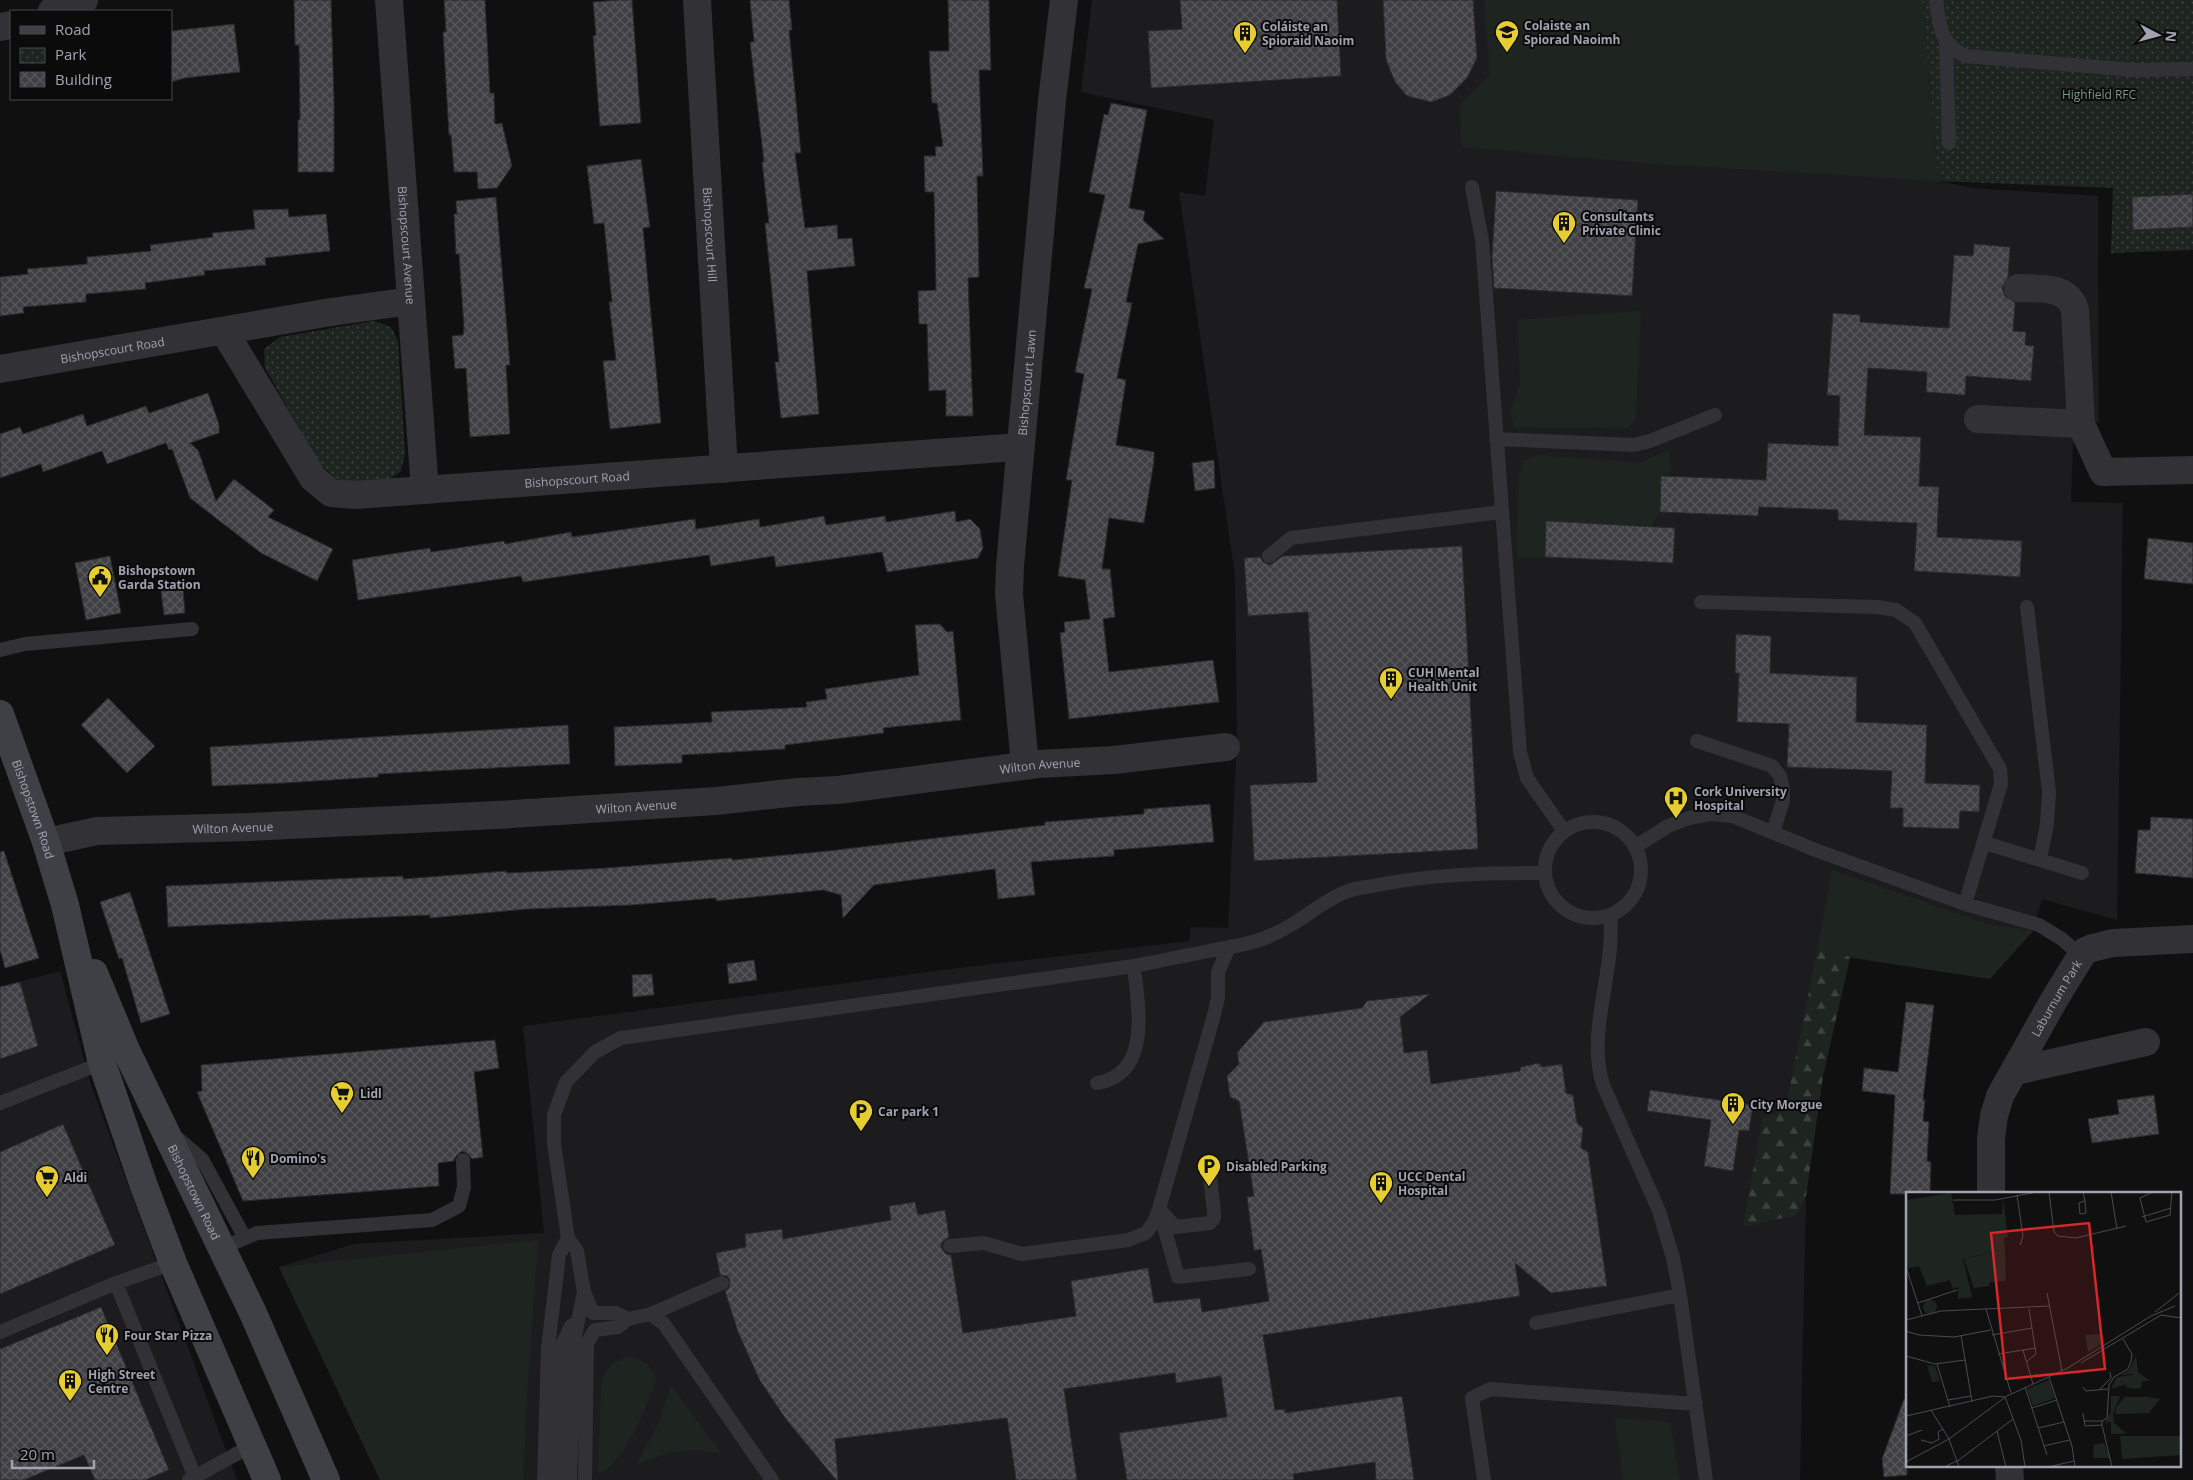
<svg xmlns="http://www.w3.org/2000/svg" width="2193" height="1480" font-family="'Open Sans',sans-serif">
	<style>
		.built { fill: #1c1c1e }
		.green { fill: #1e2520 }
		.forest { fill: url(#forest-firs) }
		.park { fill: url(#park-dots) }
		.building { fill: url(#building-cross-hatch); stroke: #2a2a2d }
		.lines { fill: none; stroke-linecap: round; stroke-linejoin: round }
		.service { stroke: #313136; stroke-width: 14 }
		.minor { stroke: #313136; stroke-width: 28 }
		.secondary { stroke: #3f3f46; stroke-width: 28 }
		.labels { text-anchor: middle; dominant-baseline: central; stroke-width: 4; stroke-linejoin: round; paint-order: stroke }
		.poi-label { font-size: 12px; font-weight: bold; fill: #a2a3b1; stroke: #0b0b0c; text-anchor: start }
		.park-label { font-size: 12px; fill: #799b82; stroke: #0b0b0c }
		.street-label { font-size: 12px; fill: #a2a3b1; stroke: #0b0b0c }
		.inset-road { fill: none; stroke: #4a4b51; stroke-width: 1 }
		.view { fill: #d62828; fill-opacity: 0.15; stroke: #d62828; stroke-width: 2.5 }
		.inset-edge { fill: none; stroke: #a2a3b1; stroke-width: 2.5 }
	</style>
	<defs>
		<pattern id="forest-firs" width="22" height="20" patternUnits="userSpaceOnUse" patternTransform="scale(1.25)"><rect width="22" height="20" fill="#1e2520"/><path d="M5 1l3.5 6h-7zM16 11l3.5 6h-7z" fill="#3c423e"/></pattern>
		<pattern id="park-dots" width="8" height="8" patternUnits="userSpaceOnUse" patternTransform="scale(1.25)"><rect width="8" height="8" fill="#1e2520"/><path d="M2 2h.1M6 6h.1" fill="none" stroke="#3c423e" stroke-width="1.8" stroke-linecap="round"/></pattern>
		<pattern id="building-cross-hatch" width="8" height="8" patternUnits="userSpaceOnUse" patternTransform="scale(1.25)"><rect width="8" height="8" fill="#3f3f44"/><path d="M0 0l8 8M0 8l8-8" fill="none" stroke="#58585d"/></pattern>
	</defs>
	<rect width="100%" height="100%" fill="#101011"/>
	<path class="built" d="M1092 0H1922L1939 181 1973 188 2098 196 2099 420 2073 444 2071 502 2123 503 2117 920 2042 899 2033 931 1990 979 1850 958 1823 1076 1806 1196 1800 1480H380L279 1267 354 1244 544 1233 523 1026 958 968 1189 941 1191 927 1228 928 1237 738 1235 576 1179 192 1205 196 1214 120 1081 92Z
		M60 971 90 1082 237 1480H0V987Z"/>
	<path class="green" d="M1484 0H1922L1939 181 1657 164 1462 147 1459 106 1490 75Z
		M1641 311 1636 416 1633 423 1626 428 1514 427 1510 411 1520 384 1518 320Z
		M1669 450 1671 472 1661 476 1660 512 1651 526 1546 521 1545 557 1517 558 1519 475 1524 460 1540 455 1639 463Z
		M1832 870 1988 924 2033 931 1990 979 1850 957 1818 947Z
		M538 1240 527 1397 523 1480H380L279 1267Z
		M631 1357C644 1360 651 1366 657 1378 647 1404 625 1465 598 1474L601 1384C605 1368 615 1359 631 1357Z
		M671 1385 721 1453 696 1450 670 1452 636 1465 659 1422Z
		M1615 1418 1670 1422 1680 1480H1623Z"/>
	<path class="forest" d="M1818 947 1850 957 1823 1076 1806 1196 1796 1215 1743 1227 1763 1117 1785 1111Z"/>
	<path class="park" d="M1922 0H2193V250L2111 253 2113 188 1939 181Z
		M374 321 391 327 398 341 405 454 401 471 387 481 352 483 335 478 319 463 265 368 264 349 280 337Z"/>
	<path class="building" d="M294 0H331L334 101V172H298V120H300L299 45H295Z
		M444 0H485L490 93H494L495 124 502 123 512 166 497 188 478 189 477 172H454L451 135H449L443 32H446Z
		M619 0H632L641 123 600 126 593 36 596 35 593 2Z
		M750 0H789L792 30H789L801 153H795L805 228 837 225 838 239 852 238 855 266 807 271 819 414 781 418 775 362H779L765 223H769L762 162H764L750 42H754Z
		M948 0H989L991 70H979L983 176H977L979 277 968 278 973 416H946V390L929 391 927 324H919L918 291 936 290 934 192H925L924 156H936L935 147 943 146 937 103H932L929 51H949Z
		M1180 0H1337L1341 76 1151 88 1148 31 1182 29Z
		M1383 0H1473L1477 58 1467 78 1450 95 1431 102 1407 96 1395 82 1386 60Z
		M234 24 240 72 185 78 171 82V31Z
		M1111 103 1147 110 1129 208 1145 211 1143 220 1164 239 1138 244 1126 302 1132 303 1117 378 1126 380 1116 445 1154 452V461L1144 523 1109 518 1102 569H1110L1115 617 1103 619 1109 672 1213 660 1219 702 1069 719 1060 633 1065 632 1064 622 1090 619 1085 580 1058 576 1072 480H1066L1084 374 1075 372 1092 289 1084 288 1105 195 1089 192 1104 114 1108 115Z
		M641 159 650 227 643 228 661 423 610 429 603 361 616 360 609 302H612L604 223 594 224 587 166Z
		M1496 191 1638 200 1632 296 1494 288 1492 257Z
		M2193 194V227L2133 230 2132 197Z
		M496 197 510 365H506L510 434 470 437 466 368 455 369 452 336 463 335 464 328 459 254H456L454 214H457L456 201Z
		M288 209 289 217 326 214 330 251 265 258 266 265 204 271 205 275 145 283 146 289 86 294V302L23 307 24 313 0 316V277L28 274 27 269 87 264V257L151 251 150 245 213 237 212 233 255 229 253 210Z
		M1974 244 2010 247 2008 277 2002 288 2005 296 2015 303 2013 331 2026 332 2025 345 2034 346 2031 381 1966 376 1965 395 1926 392 1927 372 1868 368 1864 435 1921 437 1919 486 1939 487 1937 537 2022 541 2020 577 1914 571 1917 523 1838 520V510L1759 507 1758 516 1660 512 1661 476 1766 480 1768 443 1838 446 1840 396 1827 395 1833 313 1860 315V322L1949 328 1954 255 1973 256Z
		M208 393 219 424V433L190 443 198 450 216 501 234 479 274 510 268 517 333 549 317 581 261 553 190 498 172 449 169 450 166 443 107 464 102 451 43 472 41 464 0 478V434L20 427 23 434 83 414 87 426 146 406 149 413Z
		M1214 460 1215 488 1195 491 1192 463Z
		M955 511 956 522 970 519 980 529 983 548 978 558 887 572 882 552 776 567 774 556 711 566 709 555 523 582 521 576 358 600 352 560 430 548 431 552 504 541 505 544 571 532 572 537 695 519 696 529 759 519 760 527 824 516 826 525 885 516 886 522Z
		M1546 521 1675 528 1673 563 1545 557Z
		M2148 538 2193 543V584L2144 579Z
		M1462 546 1478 849 1254 861 1250 785 1317 782 1308 612 1248 616 1244 558 1260 557 1263 562 1270 565 1283 556Z
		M110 556 121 613 86 620 75 563Z
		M183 589 185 613 164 615 161 591Z
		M940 624 947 632 953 631 961 720 883 728 884 733 785 745V749L682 755V763L615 766 614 727 712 722 711 712 807 707 806 702 827 699 825 689 919 675 915 625Z
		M1736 634 1771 636 1770 673 1857 677 1856 722 1927 725 1925 783 1980 785 1979 812 1960 811 1959 829 1903 827V808H1890L1892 771 1787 767 1789 724 1737 722 1739 673H1735Z
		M108 698 155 746 127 773 81 725Z
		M568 725 570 764 378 774V777L284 783 212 786 210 747Z
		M1210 804 1214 842 1114 850V856L1031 862 1035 895 998 899 995 869 874 885 843 918 841 895 823 890 716 901V898L632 905 528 909 430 918V915L168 927 166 886 403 876V879L506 871 507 873 607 868 732 858V860L828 851 1045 825V822L1144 814V809Z
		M2151 817 2193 819V878L2135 873 2138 830H2150Z
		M4 851 39 958 5 968 0 950V852Z
		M130 892 170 1014 141 1023 122 958 119 959 100 902Z
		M754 960 757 980 729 984 727 964Z
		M652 974 654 995 633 997 632 975Z
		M20 982 38 1046 0 1059V987Z
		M1430 994 1400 1017 1404 1053 1427 1050 1431 1084 1520 1071 1521 1067 1539 1063 1542 1067 1562 1064 1566 1093 1573 1095 1577 1123 1583 1128 1581 1148 1588 1152 1607 1286 1551 1293 1515 1263 1520 1296 1263 1335 1275 1410 1285 1409V1413L1402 1396 1414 1480H1376L1375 1462 1293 1474 1294 1480H1127L1119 1433 1227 1417 1221 1376 1176 1383 1175 1373 1064 1389 1077 1480H1016L1007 1418 835 1439 838 1480H836L785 1418 759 1379 738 1332 725 1291 729 1288 730 1280 727 1276 720 1275 716 1253 746 1247 745 1234 782 1229 783 1239 891 1220 889 1206 915 1202 918 1215 945 1210 949 1237 942 1242 941 1247 946 1254 951 1255 963 1333 1076 1316 1071 1281 1148 1268 1154 1303 1200 1298 1202 1312 1269 1301 1261 1249 1254 1251 1247 1197 1254 1196 1239 1101 1230 1097 1227 1076 1239 1064 1237 1053 1264 1022 1362 1008 1367 1001Z
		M1906 1002 1934 1005 1923 1100H1925L1923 1121 1929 1122 1927 1161 1931 1162 1930 1194H1890L1895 1095 1862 1091 1864 1068 1898 1072Z
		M495 1040 499 1068 474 1072 483 1157 472 1159 467 1153 462 1151 456 1156 454 1161 438 1163 439 1186 243 1201 197 1092 202 1091 201 1065Z
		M1650 1090 1753 1105 1749 1131 1739 1130 1733 1171 1704 1166 1711 1120 1647 1111Z
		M2154 1095 2159 1134 2092 1143 2088 1119 2119 1114 2117 1100Z
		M63 1124 115 1245 0 1294V1152Z
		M101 1307 169 1470 145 1480H95L84 1455 24 1480H0V1349Z
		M1904 1399 1907 1400V1475L1884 1477 1882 1459Z"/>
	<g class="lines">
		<path class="service" d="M1936 0C1940 27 1939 42 1965 56L2134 70 2193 69
			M1946 42 1949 143
			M1472 187 1482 240 1520 752 1527 778 1564 831
			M1496 439 1634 445 1650 441 1715 415
			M1269 556 1291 538 1501 512
			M1701 602 1877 607 1896 610 1915 623 2000 769 2001 784 1965 904
			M2027 607 2049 792 2047 824 2040 859
			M0 650 25 644 192 629
			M1697 741 1772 766 1780 776 1783 789V801L1773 832
			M1545 870a48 48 0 1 1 96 0a48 48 0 1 1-96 0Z
			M1985 843 2082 873
			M1635 847 1668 826 1689 818 1711 814 1732 816 1818 851 1965 904 2039 925 2062 939 2081 956
			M1610 915C1616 972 1586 1029 1603 1085L1659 1211 1673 1258 1680 1295 1706 1480
			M1097 1083C1152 1074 1138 1007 1134 966
			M0 1103 102 1063
			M175 1136 202 1159 245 1238
			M1159 1209 1178 1277 1249 1269
			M1163 1213 1175 1227 1210 1223 1214 1218V1212L1209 1169
			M950 1246 984 1243 1022 1254 1128 1240 1146 1233 1154 1222 1159 1209 1214 1015 1218 998V972L1229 947C1252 944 1276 935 1296 922 1313 911 1329 898 1348 891 1357 888 1368 887 1378 885 1432 874 1489 873 1544 873
			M222 1248 257 1233 432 1220 459 1206 464 1187 463 1160
			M116 1283 195 1477
			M651 1314 664 1324 772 1480
			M628 1319 616 1313H593L584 1292 577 1251 568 1238 554 1144V1115L566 1082 595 1052 621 1038 1134 966 1229 947
			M1536 1323 1680 1295
			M0 1332 116 1283 173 1263
			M189 1480 251 1446
			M544 1480 548 1348 559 1255 568 1238
			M557 1480 561 1347 571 1326 576 1323
			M570 1480 575 1336 584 1292
			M585 1480 587 1343 595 1330 618 1327 628 1319 651 1314 722 1283
			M1484 1480 1472 1398 1490 1389 1696 1404"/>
		<g class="minor">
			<path id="s1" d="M389 0 425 490"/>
			<path id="s2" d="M697 0 724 469"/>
			<path d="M52 11 84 0"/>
			<path d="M0 27 11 25"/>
			<path d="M2018 288C2039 289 2068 285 2075 310L2081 424"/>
			<path id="s3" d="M224 331 313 478 331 493 355 495 1019 447"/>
			<path id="s4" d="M0 369 331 312 411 301"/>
			<path d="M1978 419 2081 424 2103 472 2193 470"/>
			<path id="s5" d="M1025 765 1009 594 1010 566 1052 100 1064 0"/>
			<path id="s6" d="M46 842 97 831 250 827 497 815 716 801 798 792 838 790 1038 764 1114 760 1226 747"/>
			<path d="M2015 1071 2146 1042"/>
			<path id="s7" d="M1991 1194V1138L1994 1116 2000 1096 2054 1000 2081 956 2085 951 2092 948 2113 943 2193 939"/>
			<path d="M2009 1466 2010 1480"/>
		</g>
		<g class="secondary">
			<path id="s8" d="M0 714 46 842 65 905 102 1063 144 1186 173 1263 267 1480"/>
			<path id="s9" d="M94 973 126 1050 253 1313 326 1480"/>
		</g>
	</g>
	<defs>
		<g id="school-pin" transform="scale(1.25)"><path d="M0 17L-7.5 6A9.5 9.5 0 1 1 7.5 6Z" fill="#e6ce32" stroke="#0b0b0c"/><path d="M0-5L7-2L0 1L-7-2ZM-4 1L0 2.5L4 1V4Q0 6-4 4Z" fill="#111"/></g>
		<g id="building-pin" transform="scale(1.25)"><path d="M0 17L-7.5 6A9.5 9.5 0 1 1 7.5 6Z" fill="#e6ce32" stroke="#0b0b0c"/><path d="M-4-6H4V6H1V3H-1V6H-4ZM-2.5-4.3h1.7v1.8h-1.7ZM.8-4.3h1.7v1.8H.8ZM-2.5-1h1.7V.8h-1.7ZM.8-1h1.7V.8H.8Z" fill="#111"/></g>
		<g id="civic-pin" transform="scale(1.25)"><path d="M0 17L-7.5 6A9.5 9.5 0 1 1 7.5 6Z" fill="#e6ce32" stroke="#0b0b0c"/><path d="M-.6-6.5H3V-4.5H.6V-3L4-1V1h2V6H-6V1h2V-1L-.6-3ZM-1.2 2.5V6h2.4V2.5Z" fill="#111"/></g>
		<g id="hospital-pin" transform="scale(1.25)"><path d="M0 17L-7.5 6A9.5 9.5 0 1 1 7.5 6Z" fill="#e6ce32" stroke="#0b0b0c"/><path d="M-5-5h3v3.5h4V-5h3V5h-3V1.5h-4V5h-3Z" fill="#111"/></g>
		<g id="supermarket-pin" transform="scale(1.25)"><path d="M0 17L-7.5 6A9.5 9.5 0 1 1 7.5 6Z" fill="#e6ce32" stroke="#0b0b0c"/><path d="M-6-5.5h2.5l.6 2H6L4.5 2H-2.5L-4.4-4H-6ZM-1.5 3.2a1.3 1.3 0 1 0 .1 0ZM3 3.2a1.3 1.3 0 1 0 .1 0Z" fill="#111"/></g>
		<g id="parking-pin" transform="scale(1.25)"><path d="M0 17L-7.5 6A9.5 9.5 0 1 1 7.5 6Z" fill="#e6ce32" stroke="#0b0b0c"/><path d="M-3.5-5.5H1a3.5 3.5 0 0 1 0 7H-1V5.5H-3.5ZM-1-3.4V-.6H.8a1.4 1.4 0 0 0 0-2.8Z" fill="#111"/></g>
		<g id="restaurant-pin" transform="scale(1.25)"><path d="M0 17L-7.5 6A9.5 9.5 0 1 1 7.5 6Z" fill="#e6ce32" stroke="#0b0b0c"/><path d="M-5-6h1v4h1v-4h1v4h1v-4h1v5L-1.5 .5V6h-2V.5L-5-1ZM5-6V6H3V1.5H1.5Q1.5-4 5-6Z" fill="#111"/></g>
	</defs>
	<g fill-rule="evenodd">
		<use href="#school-pin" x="1507" y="32"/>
		<use href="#building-pin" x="1245" y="33"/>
		<use href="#building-pin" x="1564" y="223"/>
		<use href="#civic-pin" x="100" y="577"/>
		<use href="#building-pin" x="1391" y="679"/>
		<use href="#hospital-pin" x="1676" y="798"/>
		<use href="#supermarket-pin" x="342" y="1093"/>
		<use href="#building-pin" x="1733" y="1104"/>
		<use href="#parking-pin" x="861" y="1111"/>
		<use href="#restaurant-pin" x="253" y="1158"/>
		<use href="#parking-pin" x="1209" y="1166"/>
		<use href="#supermarket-pin" x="47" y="1177"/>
		<use href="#building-pin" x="1381" y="1183"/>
		<use href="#restaurant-pin" x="107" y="1335"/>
		<use href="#building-pin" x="70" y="1381"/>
	</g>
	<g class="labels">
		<g class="poi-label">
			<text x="1524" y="25">Colaiste an<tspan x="1524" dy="14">Spiorad Naoimh</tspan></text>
			<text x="1262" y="26">Coláiste an<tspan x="1262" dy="14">Spioraid Naoim</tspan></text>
			<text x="1582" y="216">Consultants<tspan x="1582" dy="14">Private Clinic</tspan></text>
			<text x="118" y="570">Bishopstown<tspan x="118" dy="14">Garda Station</tspan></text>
			<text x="1408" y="672">CUH Mental<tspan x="1408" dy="14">Health Unit</tspan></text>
			<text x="1694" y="791">Cork University<tspan x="1694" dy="14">Hospital</tspan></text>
			<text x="360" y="1093">Lidl</text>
			<text x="1750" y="1104">City Morgue</text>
			<text x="878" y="1111">Car park 1</text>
			<text x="270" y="1158">Domino's</text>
			<text x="1226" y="1166">Disabled Parking</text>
			<text x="1398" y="1176">UCC Dental<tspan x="1398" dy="14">Hospital</tspan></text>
			<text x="64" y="1177">Aldi</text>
			<text x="124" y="1335">Four Star Pizza</text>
			<text x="88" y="1374">High Street<tspan x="88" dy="14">Centre</tspan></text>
		</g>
		<g class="park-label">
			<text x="2099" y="94">Highfield RFC</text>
		</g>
		<g class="street-label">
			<text stroke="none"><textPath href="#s2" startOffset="235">Bishopscourt Hill</textPath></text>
			<text stroke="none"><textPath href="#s1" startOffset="246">Bishopscourt Avenue</textPath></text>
			<text stroke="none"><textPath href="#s4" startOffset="114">Bishopscourt Road</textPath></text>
			<text stroke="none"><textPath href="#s5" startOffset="384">Bishopscourt Lawn</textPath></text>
			<text stroke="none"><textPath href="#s3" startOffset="442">Bishopscourt Road</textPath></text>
			<text stroke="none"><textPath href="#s6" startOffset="998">Wilton Avenue</textPath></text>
			<text stroke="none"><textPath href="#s6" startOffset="592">Wilton Avenue</textPath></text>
			<text stroke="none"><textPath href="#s8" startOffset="101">Bishopstown Road</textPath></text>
			<text stroke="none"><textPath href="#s6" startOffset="188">Wilton Avenue</textPath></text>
			<text stroke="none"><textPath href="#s7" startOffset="212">Laburnum Park</textPath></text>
			<text stroke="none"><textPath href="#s9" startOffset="241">Bishopstown Road</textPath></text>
		</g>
	</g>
	<g transform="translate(1906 1192)">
		<rect width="275" height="275" fill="#101011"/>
		<path d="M99 57 100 89 84 90 83 94 68 96 58 67ZM195 142 199 150 182 160 179 143ZM230 164 232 180 244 189H236L235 196 228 197 220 195V191L227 190V182L215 183 223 178ZM205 204H214L207 221 208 231 221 242H205V230L199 231 205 219ZM219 205H242L254 207 243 221 209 222 211 214ZM214 244H274L275 263 216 267ZM198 251 204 266H187L188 253Z" fill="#1e2520"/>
		<path d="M227 183V190L205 197 211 185Z" fill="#1e2520"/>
		<path d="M45 1 49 23 96 22 97 7 102 45 98 46 99 57 57 67 66 105 52 107V95L47 97 44 88 21 94 13 74 0 77V8ZM17 115a7 7 0 1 1 14 0a7 7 0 1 1-14 0ZM21 173 29 174 34 189 26 190ZM143 188 149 206 127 214 121 197Z" fill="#1e2520"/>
		<path class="inset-road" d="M143 0 148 40 152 44 170 46 220 34M177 0 179 9 180 21 174 22 173 11 179 9M205 0 211 37M247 0 234 6 240 30 264 23 266 0M111 3 117 44 114 53M47 8H89L131 0M236 25 265 16M1 78 16 124M141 101 156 179M12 111 51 98M80 117 105 201M249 120 273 101M0 128 35 119 144 114M0 139 13 143 48 145 85 138M55 143 66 210M86 143 126 136M117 158 127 192M92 162 130 156M0 164 29 172 59 168M120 170 130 162 123 117M175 171 255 123 275 126M31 172 44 215M143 185 166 254 169 275M119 195 141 263M177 195 180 199 202 197M194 197 205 186 204 180M42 208 65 204M126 216 151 208M25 218 43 247 53 275M177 221 179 234 196 233V229L201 226 203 193 208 185 222 177 225 169 226 162 217 147M0 224 87 204 99 205 115 248 119 275M178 229H196M196 233 206 275M132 236 158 230M91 239 100 275M0 244 16 238M15 248 26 251 33 247 32 240 37 237M138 254 164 248M0 270 43 247 101 204 160 177 245 124 269 114M38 275 53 268 107 227M142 275 168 269"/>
		<path class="view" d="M183 31 199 177 100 187 85 41Z"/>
		<rect width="275" height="275" class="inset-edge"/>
	</g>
	<rect x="10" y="10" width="162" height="90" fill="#0b0b0c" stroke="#47484e"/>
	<rect x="20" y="26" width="25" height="8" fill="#3f3f46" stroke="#47484e"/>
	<text x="55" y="35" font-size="15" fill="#a2a3b1">Road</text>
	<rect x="20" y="48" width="25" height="15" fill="url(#park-dots)" stroke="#47484e"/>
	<text x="55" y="60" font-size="15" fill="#a2a3b1">Park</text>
	<rect x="20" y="72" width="25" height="15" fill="url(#building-cross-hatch)" stroke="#47484e"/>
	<text x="55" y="85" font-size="15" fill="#a2a3b1">Building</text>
	<g transform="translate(2158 35) rotate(96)" stroke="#0b0b0c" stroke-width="4" paint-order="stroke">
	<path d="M0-4L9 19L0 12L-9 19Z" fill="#a2a3b1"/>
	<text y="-8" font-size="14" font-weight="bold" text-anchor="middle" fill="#a2a3b1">N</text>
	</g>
	<path d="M12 1460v8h82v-8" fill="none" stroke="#a2a3b1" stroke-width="2.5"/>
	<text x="20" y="1460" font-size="15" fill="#a2a3b1" stroke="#0b0b0c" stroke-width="4" paint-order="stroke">20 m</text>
</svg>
